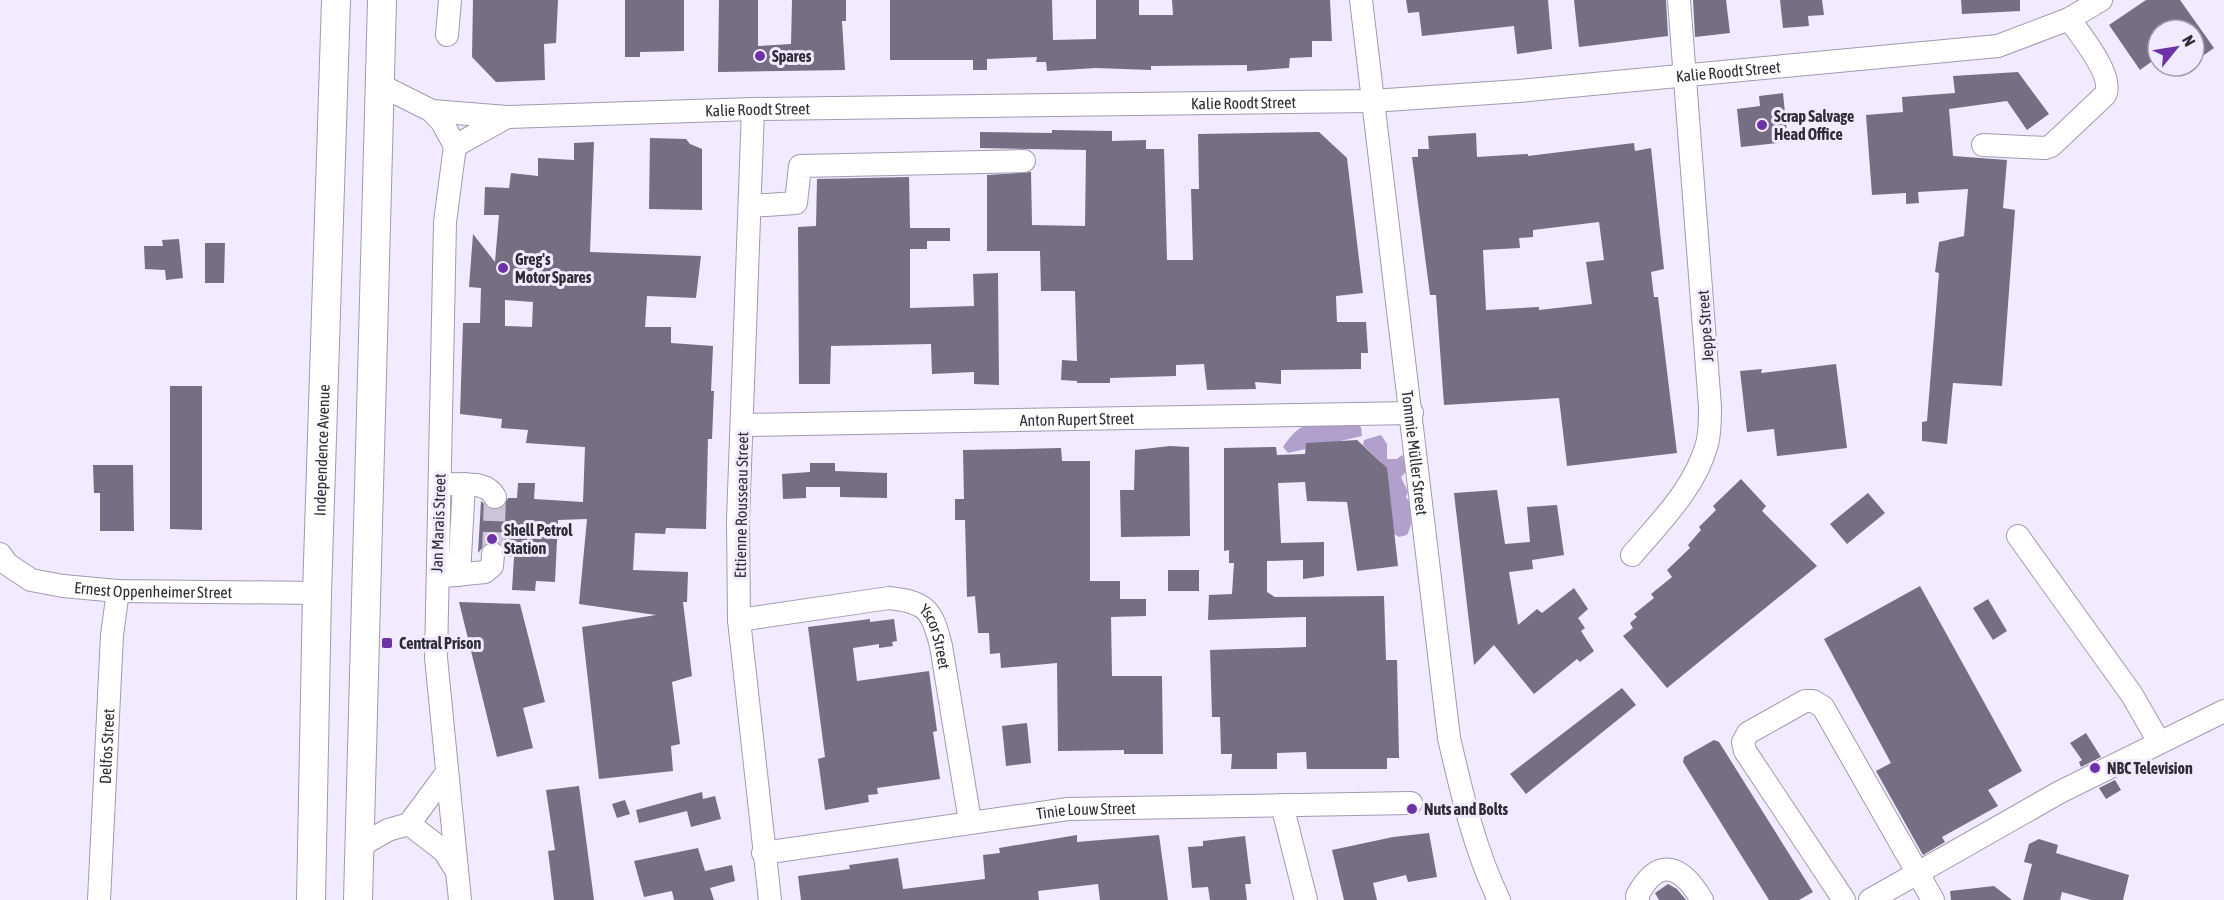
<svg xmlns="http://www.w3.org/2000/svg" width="2224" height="900" font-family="'Asap Condensed',sans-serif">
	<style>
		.forest { fill: #b1a0cb }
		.building { fill: #766e83; fill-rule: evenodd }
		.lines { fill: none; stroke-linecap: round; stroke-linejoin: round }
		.minor-tunnel { stroke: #cbc5d7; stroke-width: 22; stroke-dasharray: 22 11; stroke-linecap: butt }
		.minor-casing { stroke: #a299b0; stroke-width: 24 }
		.major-casing { stroke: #a299b0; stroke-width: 30 }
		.minor { stroke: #fff; stroke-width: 22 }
		.major { stroke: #fff; stroke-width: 28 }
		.poi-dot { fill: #6d32a8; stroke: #f2ebff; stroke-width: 2 }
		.labels { text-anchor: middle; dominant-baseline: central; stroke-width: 6; stroke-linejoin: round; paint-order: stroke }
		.poi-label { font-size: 16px; font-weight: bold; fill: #2f2c35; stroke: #f2ebff; text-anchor: start }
		.street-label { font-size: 16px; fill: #2f2c35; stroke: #f2ebff }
	</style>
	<rect width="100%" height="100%" fill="#f2ebff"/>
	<path class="forest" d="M1341 423H1355L1361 427 1362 436 1288 453 1283 447C1307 412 1309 433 1341 423Z
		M1381 435 1387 444V459H1397L1402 455 1405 460V473L1401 477 1408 492 1406 497C1415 507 1413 524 1407 535L1399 537 1394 534 1382 463 1363 445 1364 440Z"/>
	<path class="building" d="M473 0H558L556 43 544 44 545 80 496 82 472 57Z
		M625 0H684V51L640 52V57H625Z
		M719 0H758V46L791 44 792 0H846V21H842L845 70 718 72Z
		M890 0H1052L1053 40 1096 39V0H1139V15H1173L1172 0H1330L1332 41H1312V57L1290 58 1289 68 1247 71V65L1151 66V70L1096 68 1047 71 1046 62H1036L1037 57 987 59V70H973V60H890Z
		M1406 0H1548L1552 49 1517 54 1514 26 1422 36 1419 12 1408 13Z
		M1574 0H1666L1668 36 1579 47Z
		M1693 0H1726L1730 33 1695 37Z
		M1780 0H1822L1824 15 1808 16 1809 26 1783 28Z
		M1961 0H2020V11L1962 14Z
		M2146 0H2180L2214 48 2194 62V30H2158V57L2140 70 2109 25Z
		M2018 72 2049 114 2027 130 2007 101 1949 109 1953 156 2007 160 2003 208 2015 210 2002 386 1953 383 1947 444 1922 441V422L1927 421 1939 273 1935 272 1939 242 1964 236 1968 189 1918 192 1919 203 1906 204V193L1872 195 1866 115 1903 112 1902 97 1955 93 1953 76Z
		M1783 93 1788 142 1741 147 1737 109 1760 106 1759 96Z
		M1052 130 1112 131V141L1146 140V149H1164L1167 260H1193L1191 189H1199L1198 134 1319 132 1347 158 1363 293 1336 296 1337 322H1366L1368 353H1361V369L1281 370V384L1255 382 1256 389 1207 390 1204 364 1176 365V376L1110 378V383H1077V381L1061 380 1062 360 1077 361 1075 291H1041L1040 251H987V175L1031 172 1032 225 1085 226 1086 150 980 148V132L1052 133Z
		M1476 133 1477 157 1528 154V156L1634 143 1635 151 1651 148 1664 269 1651 272 1654 297H1658L1677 453 1567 466 1559 398 1444 405 1436 295H1430L1412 157H1418V149H1429L1428 136ZM1599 222 1604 260 1586 262 1592 304 1539 310V307L1486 310 1483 250 1520 248 1519 238 1533 237V230Z
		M650 138 686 139 690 144 702 149V210L649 209Z
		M594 142 590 252 701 256 696 298 647 296 645 327H671V343L713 346 711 391H714L712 439H708L706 529 666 528 665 534 635 533 633 570 688 572 687 602H683L692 676 672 682 680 744 671 746 673 771 599 779 582 627 656 615 579 604 587 519 558 520 555 582 536 581 535 591 512 590 514 557 506 556 505 548 495 541 487 542 478 553 481 501 490 509 502 508 508 498H517L518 483H535L534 499 583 502 585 447 526 443 528 430 501 428 502 419 460 414 463 323H480L481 288 469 287 473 234 495 262 499 215H484L485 187 509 188 511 173 538 176V158L574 160V143ZM505 300 533 302 532 327 505 326Z
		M909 177 910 228H950V241H927V249H910V308L974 306 973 274 998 273 999 385 974 384V372L932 374 931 344 831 346 830 384H799L798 227 816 226 817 179Z
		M179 239 183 278 166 280 165 270 145 269 144 246H163L162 240Z
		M205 243H225L224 283H205Z
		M1836 364 1847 448 1777 456 1774 429 1747 432 1740 371 1762 369 1761 373Z
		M170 386H202V530L170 529Z
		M1357 440 1387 468 1398 566 1357 571 1347 502 1307 501 1305 482 1278 483 1281 543 1324 542V576L1303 579V560L1267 561V592L1275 597 1384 596 1386 660H1397L1399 758H1387V769H1307L1306 752 1277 753V769H1231L1232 754H1221L1220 717H1212L1210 650 1306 647V617L1208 620 1209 595 1232 594 1234 563H1229V550L1224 551V448L1276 447 1277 455 1305 454 1306 443Z
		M1170 446 1189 447 1190 536 1121 537 1120 490H1134L1135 450Z
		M1061 448 1062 461H1090V581H1120V599H1146V616L1111 617 1112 676H1162L1163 754H1124V750L1058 751 1057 663 1001 668 1000 653 990 654 989 633H978L975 596 967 597 965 520H955V499H964L963 450Z
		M810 463H835V471L887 473V498L840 497V487H806V498L783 499 782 474 810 472Z
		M93 465H133L134 531H100V493H94Z
		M1741 479 1766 506 1762 511 1817 566 1667 688 1623 636 1633 628 1630 623 1637 617 1634 614 1654 598 1651 594 1672 577 1667 570 1690 548 1688 545 1701 530 1699 527 1716 510 1713 506Z
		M1497 490 1505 544 1530 542 1527 507 1557 505 1564 555 1532 560 1533 569 1509 572 1518 625 1537 609 1542 613 1574 588 1588 609 1578 618 1585 628 1581 631 1594 651 1580 662 1577 659 1534 694 1494 645 1474 665 1454 493Z
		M1868 493 1885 513 1847 544 1830 524Z
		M1168 570H1199V591H1168Z
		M1920 586 2022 771 1988 790 1998 806 1942 837 1945 842 1923 855 1876 771 1891 763 1824 639Z
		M1988 599 2007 631 1993 640 1973 608Z
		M459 602 520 604 545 702 523 708 533 748 497 757Z
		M870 619V622L894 619 897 641 892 642 893 646 879 648V644L853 648 857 681 929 671 937 731 933 732 940 779 877 788 878 794 868 795 869 802 825 810 818 759 825 757 808 627Z
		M1622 688 1636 705 1526 794 1510 774Z
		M1027 723 1031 763 1006 766 1002 726Z
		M2086 733 2101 757 2081 767 2079 762 2082 760 2070 743Z
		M1714 740 1719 742 1813 892 1799 900H1769L1683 762 1684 757Z
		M2115 780 2121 790 2106 799 2099 788Z
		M579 786 594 900H554L548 851 555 850 546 790Z
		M702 792 703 799 715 796 721 819 691 827 687 811 639 823 636 810Z
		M625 800 630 814 617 818 612 804Z
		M1429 833 1437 877 1408 882 1406 875 1373 883 1377 900H1344L1332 850 1393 837Z
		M1077 835V842L1159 835 1168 900H1100L1098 884 1038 891 1039 900H801L798 876 850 869 849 865 898 858 903 889 985 879 983 855 1000 853 999 848Z
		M1245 836 1251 884H1245L1247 900H1210L1208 887 1192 888 1188 847 1203 846V841Z
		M2039 839 2058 845 2056 853 2129 875 2123 900H2091L2062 892 2060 900H2023L2032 864 2024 862 2029 844Z
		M698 848 705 871 732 865 735 881 710 888 714 900H674L672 891 644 897 634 861Z
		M1668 884 1677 889 1686 900H1659L1655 893Z
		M1994 886 2012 900H1951L1950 891Z"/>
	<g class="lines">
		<path class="minor-tunnel" d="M493 554 495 497"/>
		<g class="minor-casing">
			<g id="minor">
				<path id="s1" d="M1361 0 1449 738C1462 794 1474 848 1499 900"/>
				<path d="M447 35 450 0"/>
				<path id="s2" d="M380 85 432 111 507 117 753 109 1372 101 1519 91 1998 46 2069 19 2101 0"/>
				<path d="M753 109 738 520 739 620 770 900"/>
				<path d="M432 111 442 122 455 146 445 222 436 658 460 900"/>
				<path d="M1983 145 2045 148 2051 146 2105 95C2115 77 2080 34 2069 19"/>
				<path d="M455 146 507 117"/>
				<path d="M750 206 796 203 800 166 1024 161"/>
				<path id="s3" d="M743 425 1412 413"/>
				<path d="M451 484C466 485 487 481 495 497"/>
				<path d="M2018 536 2132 695 2159 742"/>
				<path id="s4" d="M0 554 7 564 31 580 63 586 118 591 317 593"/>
				<path d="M1632 555C1661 521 1695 488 1707 444 1710 433 1710 419 1710 407L1679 0"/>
				<path d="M459 575 464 484"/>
				<path d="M445 576 485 572 492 566 493 554"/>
				<path id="s5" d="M739 620 889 598C927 602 932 610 941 646L970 821"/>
				<path d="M1282 805 1306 900"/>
				<path d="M409 824 444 851 456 870"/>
				<path d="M360 846 388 830 409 824 446 774"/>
				<path id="s6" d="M763 853 1068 809 1411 803"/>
				<path id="s7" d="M99 900 112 635 118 591"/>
				<path d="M1638 900 1637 896C1659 855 1682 866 1702 900"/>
				<path d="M1844 900 1745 751 1743 742 1748 733 1805 701H1813L1823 707 1933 900"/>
				<path d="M1870 900 2060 792 2224 711"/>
			</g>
		</g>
		<g class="major-casing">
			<g id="major">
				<path id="s8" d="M311 900 317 593 336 0"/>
				<path d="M358 900 382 0"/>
			</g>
		</g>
		<use href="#minor" class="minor"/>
		<use href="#major" class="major"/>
	</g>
	<g class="poi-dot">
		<circle cx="760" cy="56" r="6"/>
		<circle cx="1762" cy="125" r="6"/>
		<circle cx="503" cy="268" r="6"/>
		<circle cx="492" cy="539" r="6"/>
		<rect x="381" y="637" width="12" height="12" rx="3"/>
		<circle cx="2095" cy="768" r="6"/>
		<circle cx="1412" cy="809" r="6"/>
	</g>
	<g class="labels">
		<g class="poi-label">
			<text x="772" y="56">Spares</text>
			<text x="1774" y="116">Scrap Salvage<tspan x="1774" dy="18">Head Office</tspan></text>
			<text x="515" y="259">Greg's<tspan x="515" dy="18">Motor Spares</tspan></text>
			<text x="504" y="530">Shell Petrol<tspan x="504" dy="18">Station</tspan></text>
			<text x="399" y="643">Central Prison</text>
			<text x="2107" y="768">NBC Television</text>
			<text x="1424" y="809">Nuts and Bolts</text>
		</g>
		<g class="street-label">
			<text stroke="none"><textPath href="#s2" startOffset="1356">Kalie Roodt Street</textPath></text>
			<text stroke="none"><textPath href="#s2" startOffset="870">Kalie Roodt Street</textPath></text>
			<text stroke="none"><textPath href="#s2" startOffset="384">Kalie Roodt Street</textPath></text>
			<text transform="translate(1705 326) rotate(-94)">Jeppe Street</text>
			<text stroke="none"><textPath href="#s3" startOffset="334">Anton Rupert Street</textPath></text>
			<text stroke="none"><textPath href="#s8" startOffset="450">Independence Avenue</textPath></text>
			<text stroke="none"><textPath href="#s1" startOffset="456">Tommie Müller Street</textPath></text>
			<text transform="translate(741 505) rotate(-89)">Ettienne Rousseau Street</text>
			<text transform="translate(438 523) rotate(-88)">Jan Marais Street</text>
			<text stroke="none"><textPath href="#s4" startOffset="164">Ernest Oppenheimer Street</textPath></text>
			<text stroke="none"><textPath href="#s5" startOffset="220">Yscor Street</textPath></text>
			<text stroke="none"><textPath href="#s7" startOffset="154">Delfos Street</textPath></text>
			<text stroke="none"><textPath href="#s6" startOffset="326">Tinie Louw Street</textPath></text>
		</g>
	</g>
	<g transform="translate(2176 48) rotate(60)"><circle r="28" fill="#f2ebff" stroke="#a49fae" stroke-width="1.5"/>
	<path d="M0-4.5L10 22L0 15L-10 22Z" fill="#6d32a8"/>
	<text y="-9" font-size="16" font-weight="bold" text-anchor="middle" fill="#2f2c35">N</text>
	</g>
</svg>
